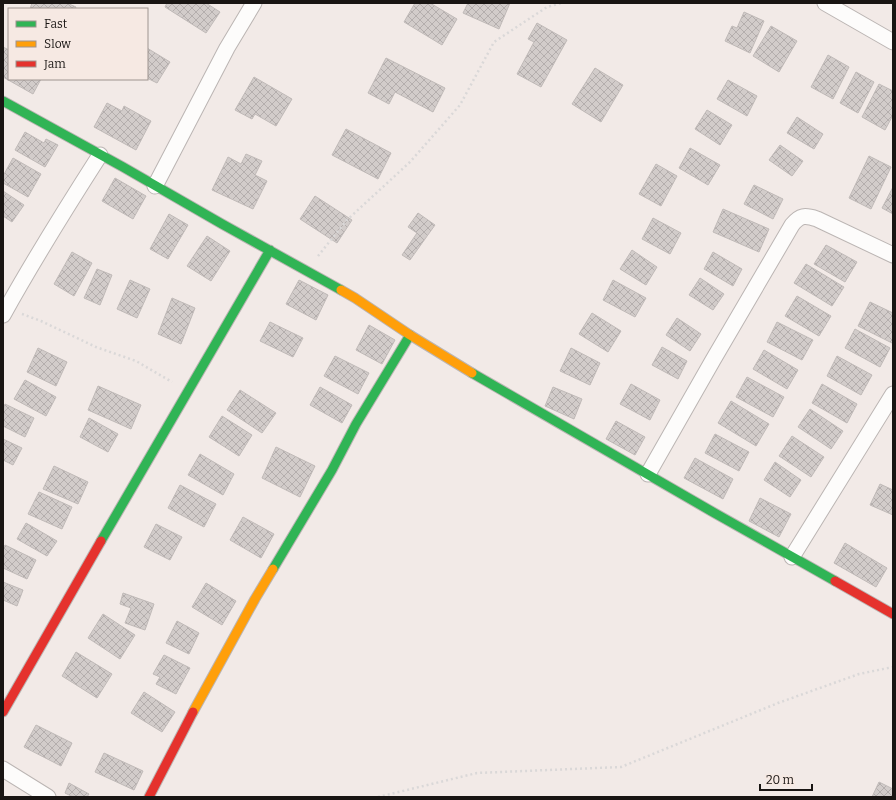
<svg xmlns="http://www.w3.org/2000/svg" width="896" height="800" font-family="Bitter,serif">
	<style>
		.building { fill: url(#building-cross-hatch); stroke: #c0bab8 }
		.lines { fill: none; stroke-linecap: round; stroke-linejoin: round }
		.street-casing { stroke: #bbb5b3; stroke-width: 17 }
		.fast-casing { stroke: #bbb5b3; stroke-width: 11 }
		.slow-casing { stroke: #bbb5b3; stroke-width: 11 }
		.jam-casing { stroke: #bbb5b3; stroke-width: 11 }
		.path { stroke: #dad8d8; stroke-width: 2.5; stroke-dasharray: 2 3; stroke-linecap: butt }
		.street { stroke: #fdfcfb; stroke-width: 15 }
		.fast { stroke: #30b455; stroke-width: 9 }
		.slow { stroke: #ff9f0a; stroke-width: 9 }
		.jam { stroke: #e5322d; stroke-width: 9 }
	</style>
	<defs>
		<pattern id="building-cross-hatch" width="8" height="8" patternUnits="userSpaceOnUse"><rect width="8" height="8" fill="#d2ccca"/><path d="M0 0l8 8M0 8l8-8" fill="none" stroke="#b4aead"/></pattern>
	</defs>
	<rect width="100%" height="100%" fill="#f2eae7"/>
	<path class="building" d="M32 3H67L76 7 75 9H30Z
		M167 3H206L220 12 206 33 165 7Z
		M415 3H430L457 19 442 45 404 22Z
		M468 3H510L499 29 463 13Z
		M744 12 764 21 750 53 725 41 732 26 737 28Z
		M537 23 567 40 541 87 517 74 534 42 528 39Z
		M771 26 797 41 779 72 753 56Z
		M3 47 9 50V79H41L33 94 3 77Z
		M147 48 170 62 157 83 147 78Z
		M828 55 849 67 833 99 811 87Z
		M386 58 445 88 433 112 395 92 389 104 368 93Z
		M595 68 623 85 601 122 572 104Z
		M856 72 874 82 858 113 840 103Z
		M254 77 292 99 276 126 255 114 252 119 235 110Z
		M728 80 757 96 747 116 717 99Z
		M879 84 893 91V115L885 130 862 117Z
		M107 103 122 111 124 106 151 121 136 150 94 127Z
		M707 110 732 125 720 145 695 129Z
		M797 117 823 134 814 149 787 133Z
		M346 129 391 153 378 179 332 155Z
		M25 132 44 143 46 139 58 145 45 167 15 150Z
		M780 145 803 161 792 176 769 160Z
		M690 148 720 165 708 185 679 168Z
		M246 154 262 161 255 175 267 181 253 209 212 190 228 157 241 164Z
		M869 156 891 167 871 209 849 198Z
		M13 158 41 174 28 197 3 183V176Z
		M656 164 677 176 661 206 639 194Z
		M115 178 146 196 133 219 102 201Z
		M754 185 783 199 773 219 744 204Z
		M893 187V214L882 208Z
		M3 191 24 205 12 222 3 216Z
		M315 196 352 220 337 243 300 219Z
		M723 209 769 229 759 252 713 232Z
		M418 213 435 225 410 260 402 255 417 233 408 227Z
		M169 214 188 225 168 259 150 249Z
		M653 218 681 233 670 254 642 239Z
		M207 236 230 251 211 281 187 266Z
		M826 245 857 262 845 282 814 264Z
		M632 250 657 267 646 285 620 269Z
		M72 252 92 263 74 296 54 284Z
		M713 252 742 269 733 286 704 269Z
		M806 264 844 287 832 306 794 283Z
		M97 269 112 275 100 305 84 298Z
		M700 278 724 294 713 310 689 295Z
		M130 280 150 289 137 318 117 309Z
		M299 280 328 295 316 320 286 304Z
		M613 280 646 298 635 317 603 300Z
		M797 296 831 316 819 336 785 316Z
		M172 298 195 308 181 344 158 334Z
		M870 302 893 313V341L892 343 858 326Z
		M592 313 621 331 608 352 579 334Z
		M677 318 701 334 690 351 666 335Z
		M270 322 303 338 293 357 260 341Z
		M777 322 813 340 802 360 767 342Z
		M369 325 395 340 382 364 356 350Z
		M855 329 890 348 880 367 845 348Z
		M662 347 687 361 678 379 652 365Z
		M38 348 67 362 56 386 27 372Z
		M571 348 600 363 590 385 560 371Z
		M764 350 798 370 787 389 753 369Z
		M335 356 369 373 358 394 324 376Z
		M837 356 872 375 861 395 827 376Z
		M747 377 784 397 773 417 736 397Z
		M25 380 56 397 46 416 14 399Z
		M631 384 660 400 650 420 620 404Z
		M822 384 857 404 847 423 812 403Z
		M98 386 141 405 131 429 88 410Z
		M320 387 352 405 342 423 310 405Z
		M553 387 582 399 574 419 545 406Z
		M240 390 276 413 262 433 227 410Z
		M731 401 769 424 756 446 718 423Z
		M5 404 34 418 25 437 3 426V409Z
		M810 409 843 431 831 449 798 427Z
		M222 416 252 435 239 456 209 437Z
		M89 418 118 434 108 452 80 437Z
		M616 421 645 437 635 455 606 439Z
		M715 434 749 452 739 471 705 453Z
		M792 436 824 457 811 477 779 456Z
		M3 439 22 448 13 465 3 460Z
		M276 447 315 466 300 497 262 478Z
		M200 454 234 474 223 495 188 475Z
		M695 458 733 479 723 499 684 478Z
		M775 462 801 480 790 497 764 480Z
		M54 466 88 482 78 504 43 489Z
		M880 484 893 490V515L870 505Z
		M180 485 216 504 204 527 168 508Z
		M39 492 72 507 62 529 28 514Z
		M760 498 791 514 779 537 749 521Z
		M243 517 274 534 261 558 230 540Z
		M26 523 57 541 47 556 17 539Z
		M156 524 182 537 170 560 144 547Z
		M845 543 887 568 876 587 834 563Z
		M5 545 36 560 27 579 3 568V549Z
		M3 582 23 590 17 606 3 600Z
		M206 583 236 601 222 625 192 607Z
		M123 593 154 604 145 630 125 623 131 608 120 604Z
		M103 614 135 635 120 659 88 638Z
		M177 621 199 633 189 654 166 643Z
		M76 652 112 674 97 698 62 676Z
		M164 655 190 668 176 694 156 684 160 677 153 674Z
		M144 692 175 712 162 732 131 713Z
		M36 725 72 743 61 766 24 747Z
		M104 753 143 771 134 790 95 772Z
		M879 782 893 789V797H872Z
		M69 783 89 794 87 797H73L65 793Z"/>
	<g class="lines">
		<g class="street-casing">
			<path id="street" d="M825 3 893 42
				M155 186 227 48 254 3
				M3 315C33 261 66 208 100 155
				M648 474 713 360 792 225C800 215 805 215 817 219L893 255
				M792 557 893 394
				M3 769 48 797"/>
		</g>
		<g class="fast-casing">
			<path id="fast" d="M3 101 123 167 222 224 341 290
				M472 373 711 511 835 581
				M101 541 270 250
				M273 569 332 470 356 424 410 335"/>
		</g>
		<g class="slow-casing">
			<path id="slow" d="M341 290 355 298 410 335 472 373
				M193 712 255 599 273 569"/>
		</g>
		<g class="jam-casing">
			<path id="jam" d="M835 581 893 614
				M3 712 101 541
				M149 797 193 712"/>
		</g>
		<path class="path" d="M318 256 347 220 410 162 460 105 494 42 547 7 562 3
			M22 314 41 321 96 347 136 361 172 382
			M378 797 477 773 621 767 778 703 859 674 893 667"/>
		<use href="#street" class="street"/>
		<use href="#fast" class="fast"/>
		<use href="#slow" class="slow"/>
		<use href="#jam" class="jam"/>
	</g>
	<rect width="896" height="800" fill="none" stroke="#191513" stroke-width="8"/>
	<rect x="8" y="8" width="140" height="72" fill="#f6e9e3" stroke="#9e9490"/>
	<rect x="16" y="21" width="20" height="6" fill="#30b455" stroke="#9e9490"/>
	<text x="44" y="28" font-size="12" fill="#191513">Fast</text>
	<rect x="16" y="41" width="20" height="6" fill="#ff9f0a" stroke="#9e9490"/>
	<text x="44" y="48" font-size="12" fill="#191513">Slow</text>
	<rect x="16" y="61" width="20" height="6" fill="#e5322d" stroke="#9e9490"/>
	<text x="44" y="68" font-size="12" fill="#191513">Jam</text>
	<path d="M760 784v6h52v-6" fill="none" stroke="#191513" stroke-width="2"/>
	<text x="766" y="784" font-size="12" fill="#191513" stroke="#f6e9e3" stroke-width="3" paint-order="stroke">20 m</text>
</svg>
